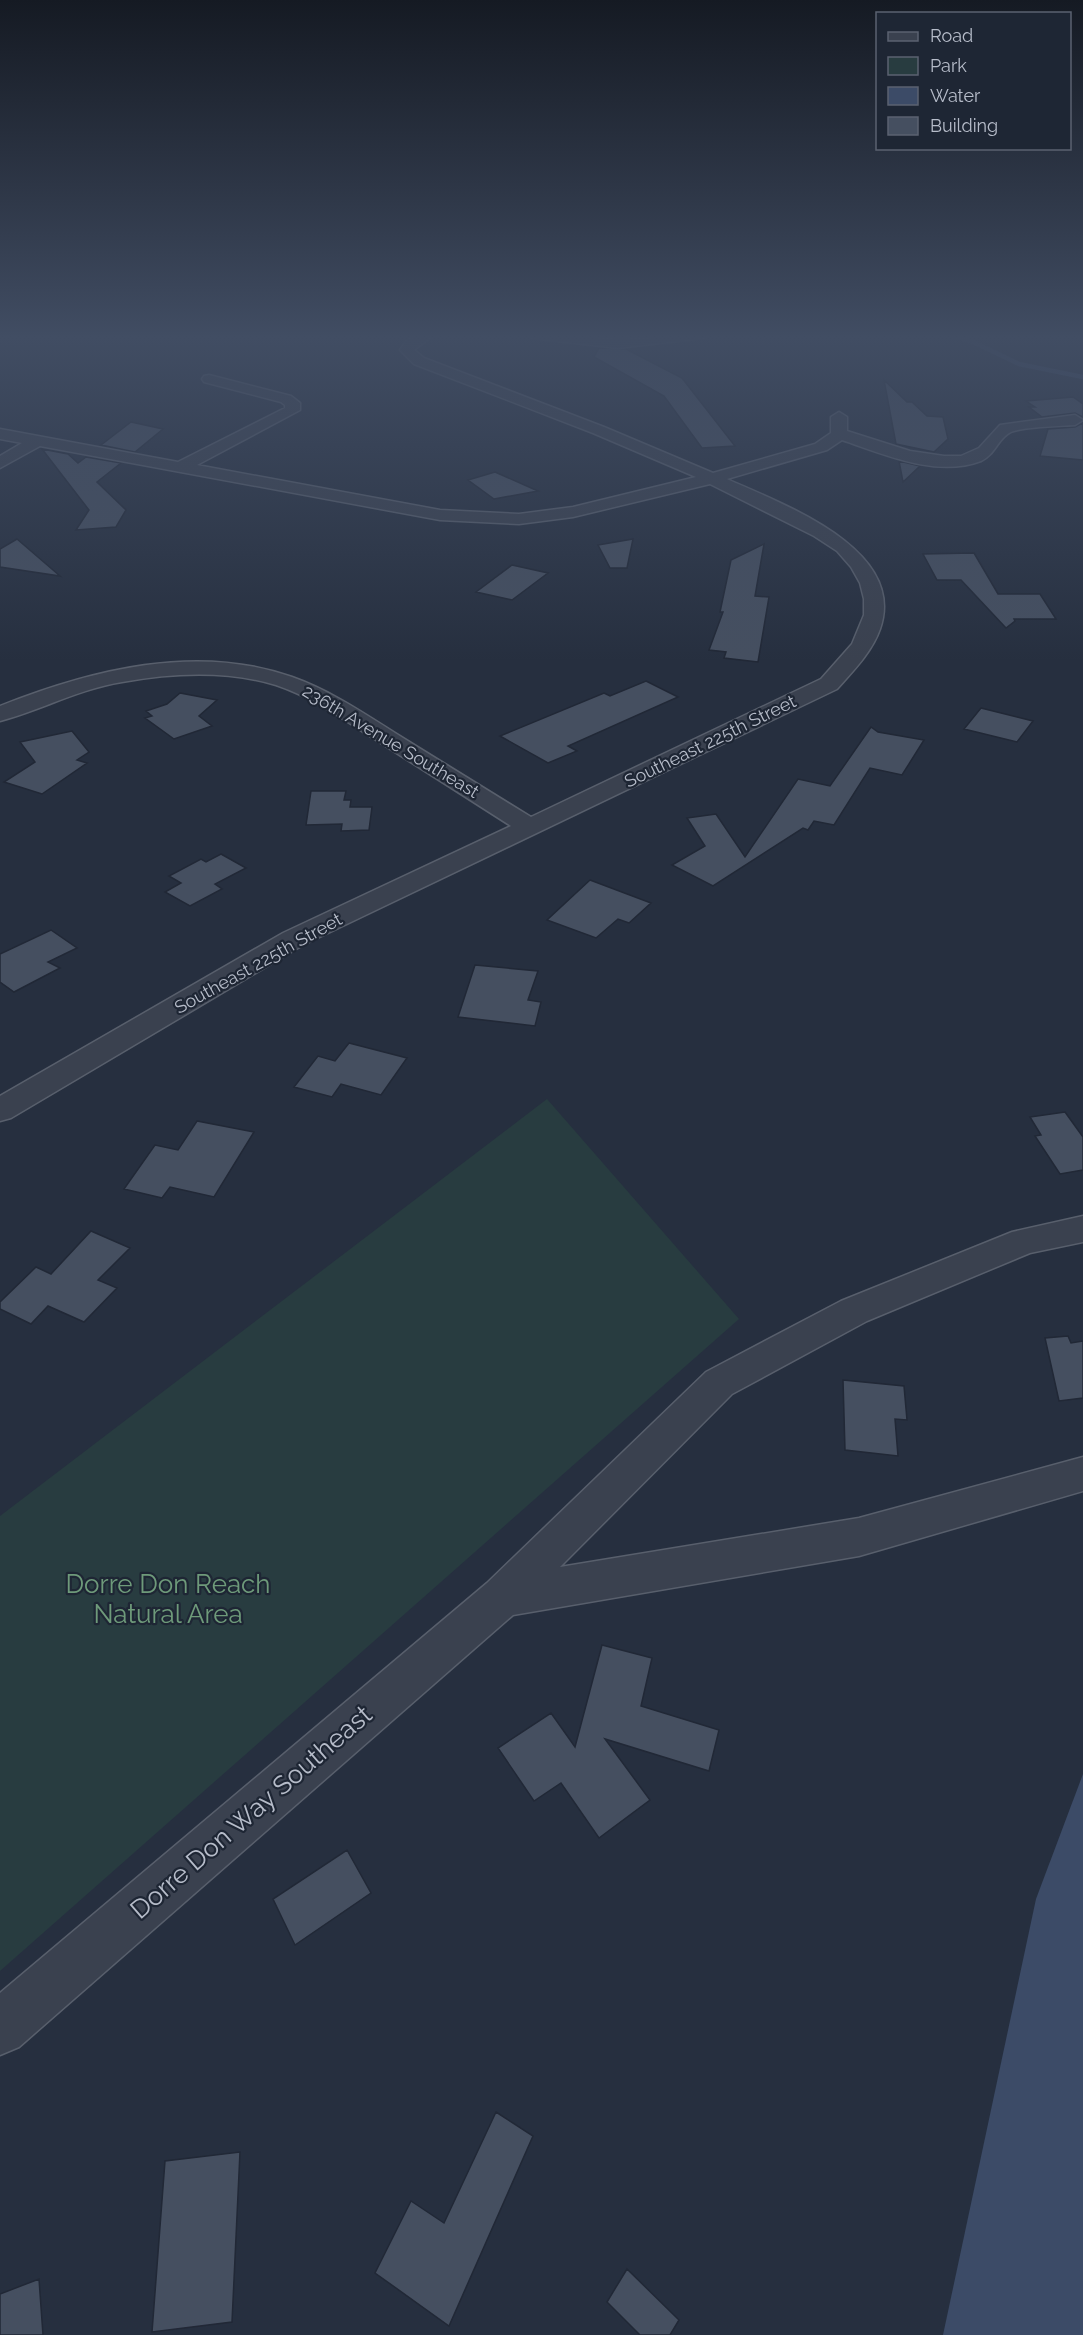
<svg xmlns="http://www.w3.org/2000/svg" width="1083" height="2335" font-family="Raleway,sans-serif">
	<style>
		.green { fill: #283c40 }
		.water { fill: #3c4b67 }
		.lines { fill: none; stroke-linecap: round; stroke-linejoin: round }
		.stream { stroke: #3c4b67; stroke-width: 4.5 }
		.building { fill: #454f60; stroke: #212836; stroke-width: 1.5 }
		.minor-casing { stroke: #585f6c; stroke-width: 3 }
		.minor { fill: #3a414f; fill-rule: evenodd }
		.labels { text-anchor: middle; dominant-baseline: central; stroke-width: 4.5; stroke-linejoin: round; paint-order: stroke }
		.far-street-label { font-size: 18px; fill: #b6bcc9; stroke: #1e2634 }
		.near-park-label { font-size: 26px; fill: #6e9a7a; stroke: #1e2634 }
		.near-street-label { font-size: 26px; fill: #b6bcc9; stroke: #1e2634 }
	</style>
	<rect width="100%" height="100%" fill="#262f3f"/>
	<path class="green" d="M547 1099 739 1319 0 1971V1516Z"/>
	<path class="water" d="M1083 1774V2335H943L1036 1899Z"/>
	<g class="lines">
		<path class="stream" d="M946 334 971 341 1019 364 1083 377"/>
	</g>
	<path class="building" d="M599 348 626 349 682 378 735 446 702 448 664 396 594 357Z
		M884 380 907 402H912L927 416 943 417 948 439 934 452 896 444Z
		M1073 397 1083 404V417L1075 413 1042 417 1029 407H1035L1026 401Z
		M131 422 163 429 135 452 101 445Z
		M1083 423V460L1040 456 1048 429 1075 427Z
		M42 449 68 454 78 463 86 457 121 463 97 482 126 510 116 527 76 530 89 510Z
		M899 461 920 466 903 482Z
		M495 472 538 491 494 499 468 480Z
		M17 539 60 576 0 567V549Z
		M633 539 627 568H610L598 545Z
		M764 544 755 596 769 597 758 662 724 658 726 652 709 650 723 612H720L731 560Z
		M974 553 998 594H1040L1056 619H1014L1015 621 1006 628 961 580H937L923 554Z
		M512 565 548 573 512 600 476 592Z
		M646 681 678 697 568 746 577 751 548 763 500 736 604 693 610 696Z
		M180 693 217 700 199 716 212 726 174 739 145 718 152 716 146 711 167 704Z
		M981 708 1033 721 1017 742 964 729Z
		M871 727 878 732 924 740 902 775 870 768 834 825 814 821 808 830 803 828 713 886 672 865 705 846 687 818 716 814 745 857 798 779 830 786Z
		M72 731 89 752 77 760 87 763 42 794 4 782 35 762 20 742Z
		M311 791H346L344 800H351L350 807H372L369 830 341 831 342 824 306 825Z
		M221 854 246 868 215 884 222 889 190 906 165 892 181 883 169 876 201 859 206 862Z
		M590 880 651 903 629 923 618 919 596 938 547 920Z
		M51 930 77 948 48 962 60 968 14 992 0 982V954Z
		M475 965 538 971 528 1000 541 1002 535 1026 458 1017Z
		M349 1043 407 1058 381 1095 341 1084 332 1097 294 1087 318 1056 335 1061Z
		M1065 1112 1083 1137V1170L1060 1174 1035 1136 1041 1135 1030 1117Z
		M197 1121 254 1132 214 1197 170 1187 162 1198 124 1189 155 1145 178 1150Z
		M91 1231 130 1248 98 1280 117 1288 84 1322 48 1306 31 1324 0 1309V1302L36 1267 51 1274Z
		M1068 1336 1071 1343 1083 1341V1398L1059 1401 1045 1338Z
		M843 1380 904 1386 907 1420 895 1419 898 1456 845 1450Z
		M602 1645 652 1658 641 1706 719 1730 709 1771 605 1739 650 1800 599 1838 561 1783 534 1801 498 1748 551 1713 575 1747Z
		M347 1850 371 1893 295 1945 273 1899Z
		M496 2112 533 2136 449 2326 375 2273 411 2201 444 2223Z
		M240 2152 232 2322 152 2332 165 2161Z
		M627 2269 679 2320 670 2335H640L607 2302Z
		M39 2279 43 2335H0V2294Z"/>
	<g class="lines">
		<g class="minor-casing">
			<path id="minor" d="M419 334H435L414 350 424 358 604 427 713 473 815 444 831 433V417L839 412 847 417V431L910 451 944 456H961L979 448 1000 425 1075 415 1083 420 1075 425C1061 426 1022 427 1011 432 998 438 995 455 981 461 936 478 884 454 842 440L827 450 727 479C782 504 908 549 880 629 872 652 853 671 837 689L303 945 11 1118 0 1121V1096L283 933 511 826C466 797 421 769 376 740 344 720 312 697 276 685 226 670 172 673 122 682 79 689 41 710 0 721V706C91 670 196 643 292 677 329 690 362 712 395 733 440 761 485 789 531 817L821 679 852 644 864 615V599L860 583 851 567 837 551 814 536 710 484 573 517 519 524 440 520 40 446 0 468V456L22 443 0 439V429L178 462 285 408V405L281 402 204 382 202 379 204 376 209 375 291 396 300 403V410L197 465 440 510 519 514 573 507 696 477 593 433 414 364 400 350 406 341Z
				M524 334C556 333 586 338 617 340 648 341 679 333 710 334L703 338 618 348 531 338Z
				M1083 1216V1242L1030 1253 867 1321 732 1394 560 1567 859 1518 1083 1457V1491L859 1556 513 1615 19 2047 0 2055V1993L487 1583 706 1372 841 1301 1012 1232Z"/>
		</g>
		<use href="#minor" class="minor"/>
	</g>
	<linearGradient id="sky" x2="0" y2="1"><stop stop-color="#151a23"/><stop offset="0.51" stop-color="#414d63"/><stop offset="1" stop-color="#414d63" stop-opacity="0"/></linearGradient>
	<rect width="1083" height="661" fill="url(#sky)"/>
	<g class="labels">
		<g class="far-street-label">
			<text transform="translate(391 741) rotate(31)">236th Avenue Southeast</text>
			<text transform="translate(710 741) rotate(-26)">Southeast 225th Street</text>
			<text transform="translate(258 963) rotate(-29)">Southeast 225th Street</text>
		</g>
		<g class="near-park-label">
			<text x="168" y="1584">Dorre Don Reach<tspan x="168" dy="30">Natural Area</tspan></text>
		</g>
		<g class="near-street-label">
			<text transform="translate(251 1812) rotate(-41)">Dorre Don Way Southeast</text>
		</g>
	</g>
	<rect x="876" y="12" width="195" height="138" fill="#1e2634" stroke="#5b6270" stroke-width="1.5"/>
	<rect x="888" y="32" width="30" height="9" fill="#3a414f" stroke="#5b6270" stroke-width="1.5"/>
	<text x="930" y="42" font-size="18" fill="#b6bcc9">Road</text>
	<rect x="888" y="57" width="30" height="18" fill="#283c40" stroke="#5b6270" stroke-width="1.5"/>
	<text x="930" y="72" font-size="18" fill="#b6bcc9">Park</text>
	<rect x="888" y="87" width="30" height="18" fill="#3c4b67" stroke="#5b6270" stroke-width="1.5"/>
	<text x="930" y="102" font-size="18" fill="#b6bcc9">Water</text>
	<rect x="888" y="117" width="30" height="18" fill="#454f60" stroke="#5b6270" stroke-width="1.5"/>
	<text x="930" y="132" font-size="18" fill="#b6bcc9">Building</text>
</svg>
